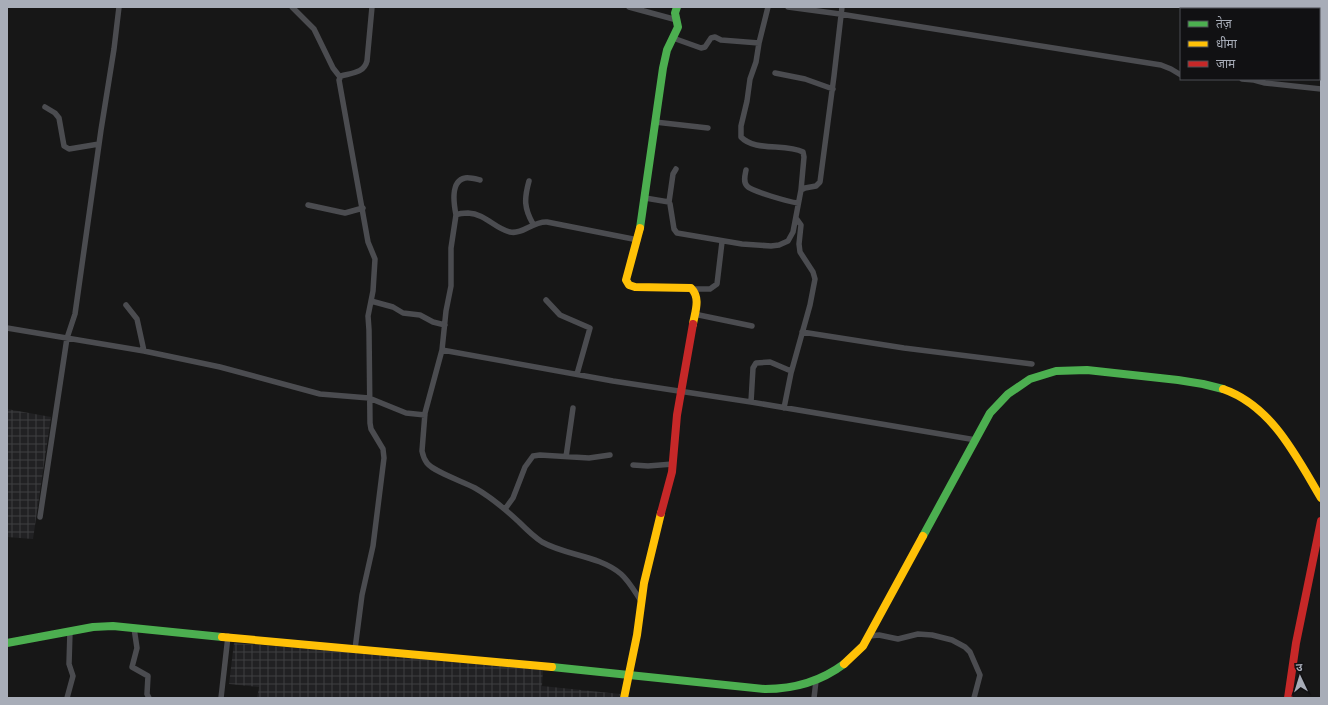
<svg xmlns="http://www.w3.org/2000/svg" width="1328" height="705" font-family="Raleway,'Noto Sans Devanagari',sans-serif">
	<style>
		.industrial { fill: url(#industrial-grid) }
		.lines { fill: none; stroke-linecap: round; stroke-linejoin: round }
		.street { stroke: #4b4c50; stroke-width: 5.5 }
		.fast { stroke: #4caf50; stroke-width: 8 }
		.slow { stroke: #ffc107; stroke-width: 8 }
		.jam { stroke: #c62828; stroke-width: 8 }
	</style>
	<defs>
		<pattern id="industrial-grid" width="8" height="8" patternUnits="userSpaceOnUse"><rect width="8" height="8" fill="#212123"/><path d="M0 4h8M4 0v8" fill="none" stroke="#3e3f41"/></pattern>
	</defs>
	<rect width="100%" height="100%" fill="#171717"/>
	<path class="industrial" d="M7 409 51 417 33 539 7 537Z
		M234 643 324 650 543 669 542 686 620 694 619 698H257L259 687 229 684Z"/>
	<g class="lines">
		<path class="street" d="M292 7 314 29 333 68 340 77
			M629 7 677 20
			M768 7 759 43 756 62 750 79 747 101 741 126V137C755 152 786 143 803 152L804 157 801 190
			M788 7 840 14 1161 65 1171 69 1181 75
			M673 38 701 48 705 47 711 38 715 37 721 40 759 43
			M775 73 805 79 833 89
			M1242 79 1254 80 1265 83 1321 89
			M45 107 55 113 59 118 64 146 69 149 99 144
			M655 122 708 128
			M746 170C745 175 743 182 747 186 751 191 789 202 798 203
			M529 181C524 199 524 208 533 224
			M645 198 669 202 670 204 674 229 677 233 742 244 771 246 779 245 788 241 793 232 801 190 805 188 816 186 820 182 834 76 842 7
			M669 202 673 174 676 169
			M308 205 345 213 363 208
			M456 215C454 205 450 181 465 178 469 177 476 179 480 180
			M638 240 547 222C533 221 522 235 510 232 494 228 486 214 468 213 463 213 460 213 456 215L451 248V286L446 311 442 350 425 413 422 451C423 456 424 459 427 463 434 472 464 482 475 488 491 497 505 509 519 522 526 529 533 536 542 542 567 556 598 555 621 574 629 581 635 592 641 601
			M694 289H710L717 284 722 242
			M546 300 560 315 590 328 577 374
			M371 301 393 307 403 313 420 315 433 322 445 325
			M126 305 137 319 144 351
			M694 314 752 326
			M7 328 144 351 220 367 320 394 369 398 406 413 425 415
			M802 332 904 348 1032 364
			M442 350 613 381 751 402 976 440
			M751 402 753 368 756 363 770 362 791 371
			M784 408 791 373 810 305 815 279 813 272 800 252 799 244 801 225 796 218
			M566 457 573 408
			M633 465 648 466 673 464
			M505 509 513 498 525 467 533 456 540 455 589 458 610 455
			M40 517 67 338 75 314 101 130 114 49 119 7
			M134 628 137 648 132 667 148 676 147 694 149 698
			M869 636 879 635 898 639 918 634 932 635 952 640 965 647 970 652 980 675 974 698
			M355 649 362 595 373 546 384 458 383 449 371 429 370 423 369 330 368 316 373 291 375 259 368 242 339 80 341 76C352 73 364 73 367 61L372 7
			M67 698 73 676 69 664 70 631
			M221 698 228 636
			M814 698 816 681"/>
		<path class="fast" d="M640 228 663 68 667 50 678 27 675 13 677 7
			M923 536 990 413 1008 394 1030 379 1056 371 1087 370 1178 380 1203 384 1223 389
			M7 643 93 627 113 626 222 637
			M552 667 765 689C794 689 820 682 844 664"/>
		<path class="slow" d="M640 228 626 280 629 285 635 287 691 288C701 298 695 312 693 324
			M1223 389C1272 406 1296 456 1321 498
			M222 637 552 667
			M844 664 863 646 923 536
			M624 698 637 635 644 583 661 513"/>
		<path class="jam" d="M661 513 672 472 677 415 693 324
			M1288 698 1296 643 1321 521"/>
	</g>
	<rect width="1328" height="705" fill="none" stroke="#a8adb8" stroke-width="16"/>
	<rect x="1180" y="8" width="140" height="72" fill="#111113" stroke="#4d4f55"/>
	<rect x="1188" y="21" width="20" height="6" fill="#4caf50" stroke="#4d4f55"/>
	<text x="1216" y="28" font-size="12" fill="#a8adb8">तेज़</text>
	<rect x="1188" y="41" width="20" height="6" fill="#ffc107" stroke="#4d4f55"/>
	<text x="1216" y="48" font-size="12" fill="#a8adb8">धीमा</text>
	<rect x="1188" y="61" width="20" height="6" fill="#c62828" stroke="#4d4f55"/>
	<text x="1216" y="68" font-size="12" fill="#a8adb8">जाम</text>
	<g transform="translate(1300 677) rotate(356)" stroke="#111113" stroke-width="3" paint-order="stroke">
	<path d="M0-3L7 15L0 10L-7 15Z" fill="#a8adb8"/>
	<text y="-6" font-size="11" font-weight="bold" text-anchor="middle" fill="#a8adb8">उ</text>
	</g>
</svg>
